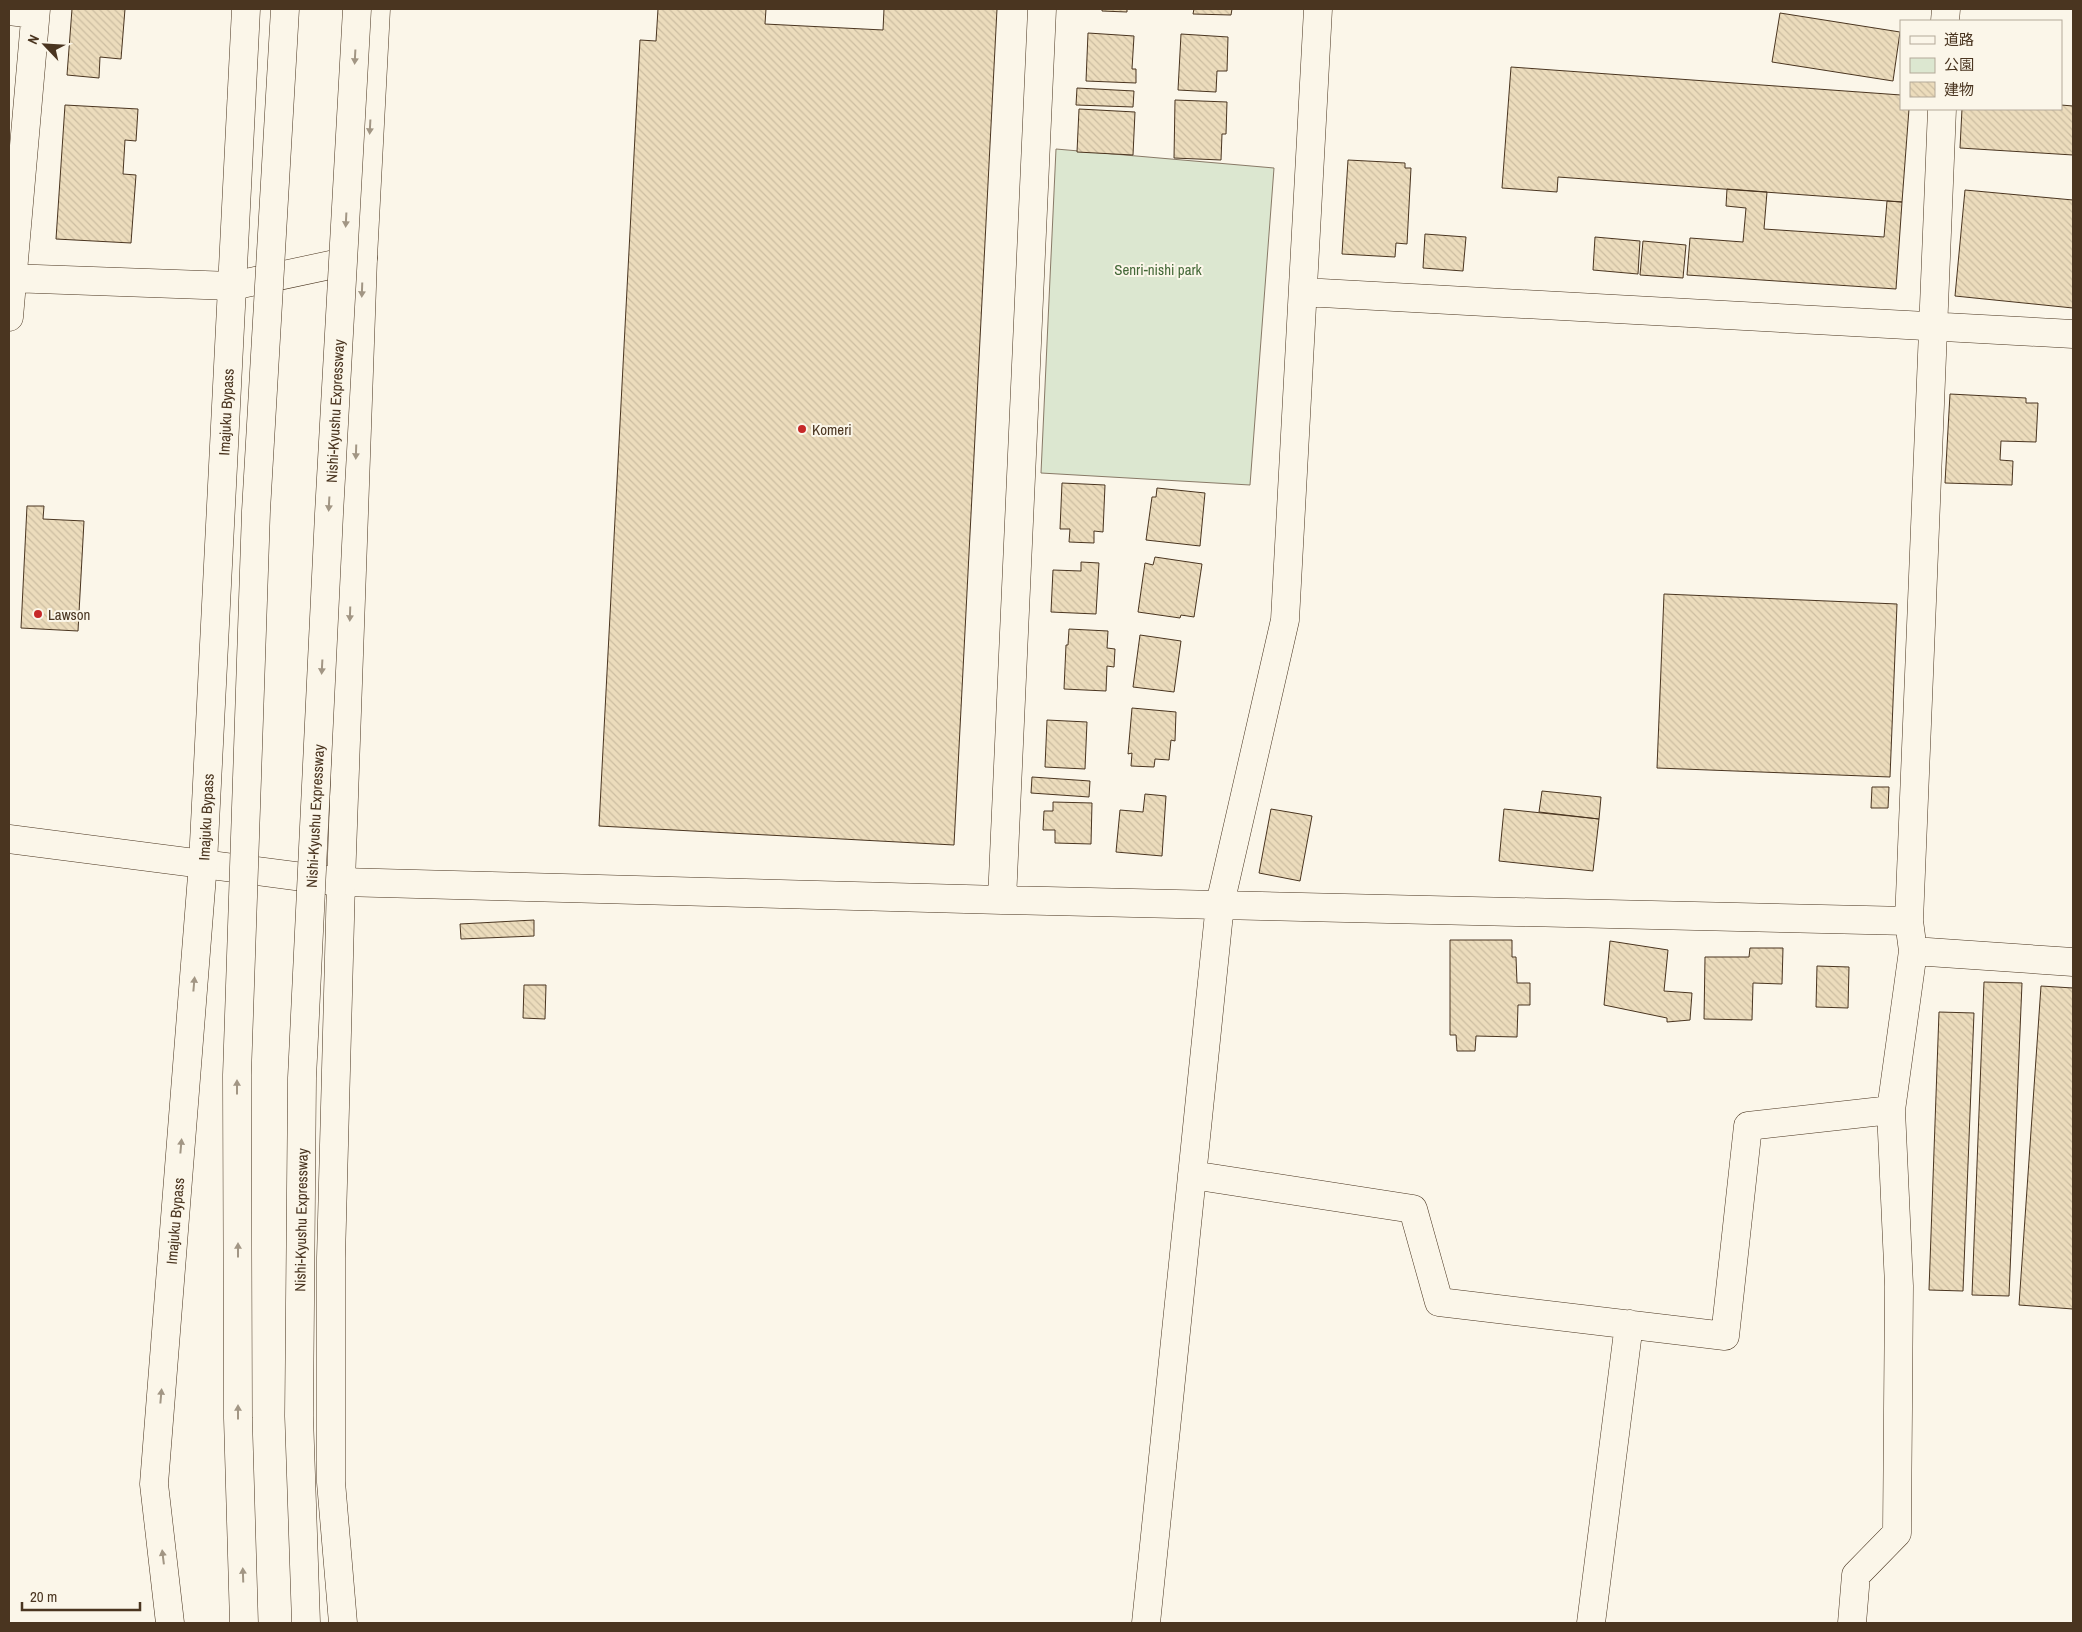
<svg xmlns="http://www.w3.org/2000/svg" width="2082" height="1632" font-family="'Archivo Narrow','Noto Sans JP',sans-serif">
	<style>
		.green { fill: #dce7d0; stroke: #887966 }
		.building { fill: url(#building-back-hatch); stroke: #4a3520 }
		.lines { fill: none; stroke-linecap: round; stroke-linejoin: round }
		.street-casing { stroke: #4a3520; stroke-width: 29 }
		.highway-casing { stroke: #4a3520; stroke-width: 29 }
		.street { stroke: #fbf6e9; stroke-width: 28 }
		.highway { stroke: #fbf6e9; stroke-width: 28 }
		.highway-bridge-casing { stroke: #4a3520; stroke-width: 29; stroke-linecap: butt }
		.highway-bridge { stroke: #fbf6e9; stroke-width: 28 }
		.oneway { fill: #a29684 }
		.poi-dot { fill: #c62828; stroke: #fbf6e9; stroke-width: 2 }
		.labels { text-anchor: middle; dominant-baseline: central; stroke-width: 4; stroke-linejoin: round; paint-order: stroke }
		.park-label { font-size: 15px; fill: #436837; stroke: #fbf6e9 }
		.street-label { font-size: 15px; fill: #4a3520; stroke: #fbf6e9 }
		.poi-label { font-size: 15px; fill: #4a3520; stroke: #fbf6e9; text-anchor: start }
	</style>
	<defs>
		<pattern id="building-back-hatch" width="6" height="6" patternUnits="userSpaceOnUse" patternTransform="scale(1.25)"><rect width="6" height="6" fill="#ecdcbc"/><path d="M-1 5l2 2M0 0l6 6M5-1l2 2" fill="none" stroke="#ccbda1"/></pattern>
	</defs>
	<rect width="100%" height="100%" fill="#fbf6e9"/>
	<path class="green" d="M1056 149 1274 168 1250 485 1041 473Z"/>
	<path class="building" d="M72 9H125L121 59 100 57 99 78 67 75Z
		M658 9H766L765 24 883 30 884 9H997L954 845 599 826 640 40 656 41Z
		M1102 9H1127V12L1102 11Z
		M1194 9H1232L1231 15 1193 14Z
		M1780 13 1900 32 1893 81 1772 62Z
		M1088 33 1134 36 1132 69H1136V83L1086 81Z
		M1181 34 1228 37 1227 71H1217L1216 92 1178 90Z
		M1511 67 1901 95V109H1909L1902 202 1558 177 1557 192 1502 188Z
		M1077 88 1134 91 1133 107 1076 105Z
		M1175 100 1227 102 1226 134H1222L1221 160 1174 158Z
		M65 105 138 109 136 141 125 140 123 174 136 175 131 243 56 239Z
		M2061 105 2073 106V155L1960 148 1962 109H2061Z
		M1079 109 1135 112 1133 155 1077 152Z
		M1348 160 1405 163V168H1411L1407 244 1396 243 1395 257 1342 254Z
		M1727 189 1767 192 1764 229 1884 237 1887 201 1902 202 1896 289 1687 275 1690 238 1743 242 1746 208 1726 206Z
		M1965 190 2073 200V308L1955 296Z
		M1425 234 1466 237 1463 271 1423 268Z
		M1595 237 1640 241 1638 274 1593 270Z
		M1643 241 1686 245 1683 278 1640 275Z
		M1950 394 2026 398V403H2038L2036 442 2001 441 2000 460 2013 461 2012 485 1945 483Z
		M1062 483 1105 485 1103 532 1094 531V543L1069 542 1070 529H1060Z
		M1157 488 1205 493 1200 546 1146 540 1152 497H1156Z
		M27 506H44L43 519 84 521 78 631 21 628Z
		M1155 557 1202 564 1194 617 1181 615 1180 618 1138 612 1145 563 1153 565Z
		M1081 562 1099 563 1096 614 1051 612 1053 570 1081 571Z
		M1664 594 1897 604 1890 777 1657 768Z
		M1069 629 1108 631 1107 648 1115 649 1114 667 1107 666 1106 691 1064 689 1066 645H1068Z
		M1140 635 1181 641 1174 692 1133 687Z
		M1132 708 1176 712 1175 741 1171 740 1169 760 1155 759 1154 767 1131 766 1132 753 1128 754Z
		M1047 720 1087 722 1085 769 1045 767Z
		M1032 777 1090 781 1089 797 1031 793Z
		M1872 787H1889L1888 808H1871Z
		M1542 791 1601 797 1599 819 1539 812Z
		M1145 794 1166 796 1162 856 1116 852 1120 810 1143 812Z
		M1053 802 1092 803 1091 844 1055 843V830H1043L1044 811H1053Z
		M1271 809 1312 816 1300 881 1259 873Z
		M1504 809 1599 819 1593 871 1499 861Z
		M534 920V936L461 939 460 924Z
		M1450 940H1512V957H1516L1517 983H1530V1005H1518L1517 1037 1476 1036 1475 1051H1457L1456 1035H1450Z
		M1610 941 1668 950 1664 991 1692 993 1690 1020 1667 1022V1018L1604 1005Z
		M1750 948H1783L1782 984 1753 983 1752 1020 1704 1019 1705 957H1749Z
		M1817 966 1849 967 1848 1008 1816 1007Z
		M1984 982 2022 983 2009 1296 1972 1295Z
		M524 985H546L545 1019 523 1018Z
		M2041 986 2073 988V1309L2019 1305Z
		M1939 1012 1974 1013 1963 1291 1929 1290Z"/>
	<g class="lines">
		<g class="street-casing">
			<path id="street" d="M9 11 35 14
				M1945 21 1946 9
				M9 278 232 286 363 258
				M1303 292 2073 334
				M9 317 36 9
				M9 839 341 882 1002 900 1909 921
				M1002 900 1042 9
				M1913 951 2073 962
				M1192 1175 1413 1209 1439 1302 1725 1336 1748 1126 1891 1110
				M1146 1623 1220 904 1285 620 1318 9
				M1591 1623 1629 1324
				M1852 1623 1856 1575 1897 1533 1899 1286 1891 1110 1913 951 1909 921 1942 109"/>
		</g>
		<g class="highway-casing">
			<path id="highway" d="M170 1623 154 1484 203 863 246 9
				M343 1623 331 1482V1258L341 882 363 258 376 9"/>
		</g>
		<use href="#street" class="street"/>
		<use href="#highway" class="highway"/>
		<g class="highway-bridge-casing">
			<path id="highway-bridge" d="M244 1623 238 1418 237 1075 256 511 285 9
				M306 1623 299 1416 302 1078 329 514 357 9"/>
		</g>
		<use href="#highway-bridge" class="highway-bridge"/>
	</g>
	<defs><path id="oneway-solid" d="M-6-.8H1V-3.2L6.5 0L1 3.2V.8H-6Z" transform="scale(1.25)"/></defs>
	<g class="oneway">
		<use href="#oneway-solid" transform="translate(355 57) rotate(93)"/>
		<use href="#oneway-solid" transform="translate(370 127) rotate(93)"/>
		<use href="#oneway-solid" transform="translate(346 220) rotate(93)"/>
		<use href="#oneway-solid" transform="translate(362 290) rotate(92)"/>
		<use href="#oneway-solid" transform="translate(356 452) rotate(92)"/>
		<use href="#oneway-solid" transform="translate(329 504) rotate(93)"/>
		<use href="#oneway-solid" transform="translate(350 614) rotate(92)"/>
		<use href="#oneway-solid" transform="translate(322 667) rotate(93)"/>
		<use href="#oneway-solid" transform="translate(194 984) rotate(-85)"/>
		<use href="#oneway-solid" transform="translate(237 1087) rotate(-90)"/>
		<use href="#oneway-solid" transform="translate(181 1146) rotate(-85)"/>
		<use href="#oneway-solid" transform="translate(238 1250) rotate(-90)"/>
		<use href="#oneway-solid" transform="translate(161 1396) rotate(-85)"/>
		<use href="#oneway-solid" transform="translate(238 1412) rotate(-90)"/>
		<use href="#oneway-solid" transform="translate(163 1557) rotate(-97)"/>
		<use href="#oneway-solid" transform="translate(243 1575) rotate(-92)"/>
	</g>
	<g class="poi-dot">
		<circle cx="802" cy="429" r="5"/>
		<circle cx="38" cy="614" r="5"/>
	</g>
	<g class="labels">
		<g class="park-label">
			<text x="1158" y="269">Senri-nishi park</text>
		</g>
		<g class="street-label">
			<text transform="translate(335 411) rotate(-87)">Nishi-Kyushu Expressway</text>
			<text transform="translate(226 412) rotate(-87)">Imajuku Bypass</text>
			<text transform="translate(315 816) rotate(-87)">Nishi-Kyushu Expressway</text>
			<text transform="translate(206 817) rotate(-87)">Imajuku Bypass</text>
			<text transform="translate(301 1220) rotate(-89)">Nishi-Kyushu Expressway</text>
			<text transform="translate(175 1221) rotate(-85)">Imajuku Bypass</text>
		</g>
		<g class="poi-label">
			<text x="812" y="429">Komeri</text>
			<text x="48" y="614">Lawson</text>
		</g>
	</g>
	<rect width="2082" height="1632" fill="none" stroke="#4a3520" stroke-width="20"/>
	<rect x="1900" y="20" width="162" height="90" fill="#fbf6e9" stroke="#b4a999"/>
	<rect x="1910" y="36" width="25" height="8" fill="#fbf6e9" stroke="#b4a999"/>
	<text x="1944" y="45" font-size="15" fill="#4a3520">道路</text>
	<rect x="1910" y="58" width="25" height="15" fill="#dce7d0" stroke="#b4a999"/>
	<text x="1944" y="70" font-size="15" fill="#4a3520">公園</text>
	<rect x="1910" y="82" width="25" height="15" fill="url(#building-back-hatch)" stroke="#b4a999"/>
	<text x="1944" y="95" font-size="15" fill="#4a3520">建物</text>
	<g transform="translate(45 45) rotate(295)" stroke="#fbf6e9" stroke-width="4" paint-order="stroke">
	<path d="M0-4L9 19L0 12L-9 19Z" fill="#4a3520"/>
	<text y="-8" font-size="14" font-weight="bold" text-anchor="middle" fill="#4a3520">N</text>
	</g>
	<path d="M22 1602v8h118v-8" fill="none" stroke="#4a3520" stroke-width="2.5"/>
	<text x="30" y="1602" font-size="15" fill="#4a3520" stroke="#fbf6e9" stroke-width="4" paint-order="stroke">20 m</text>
</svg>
